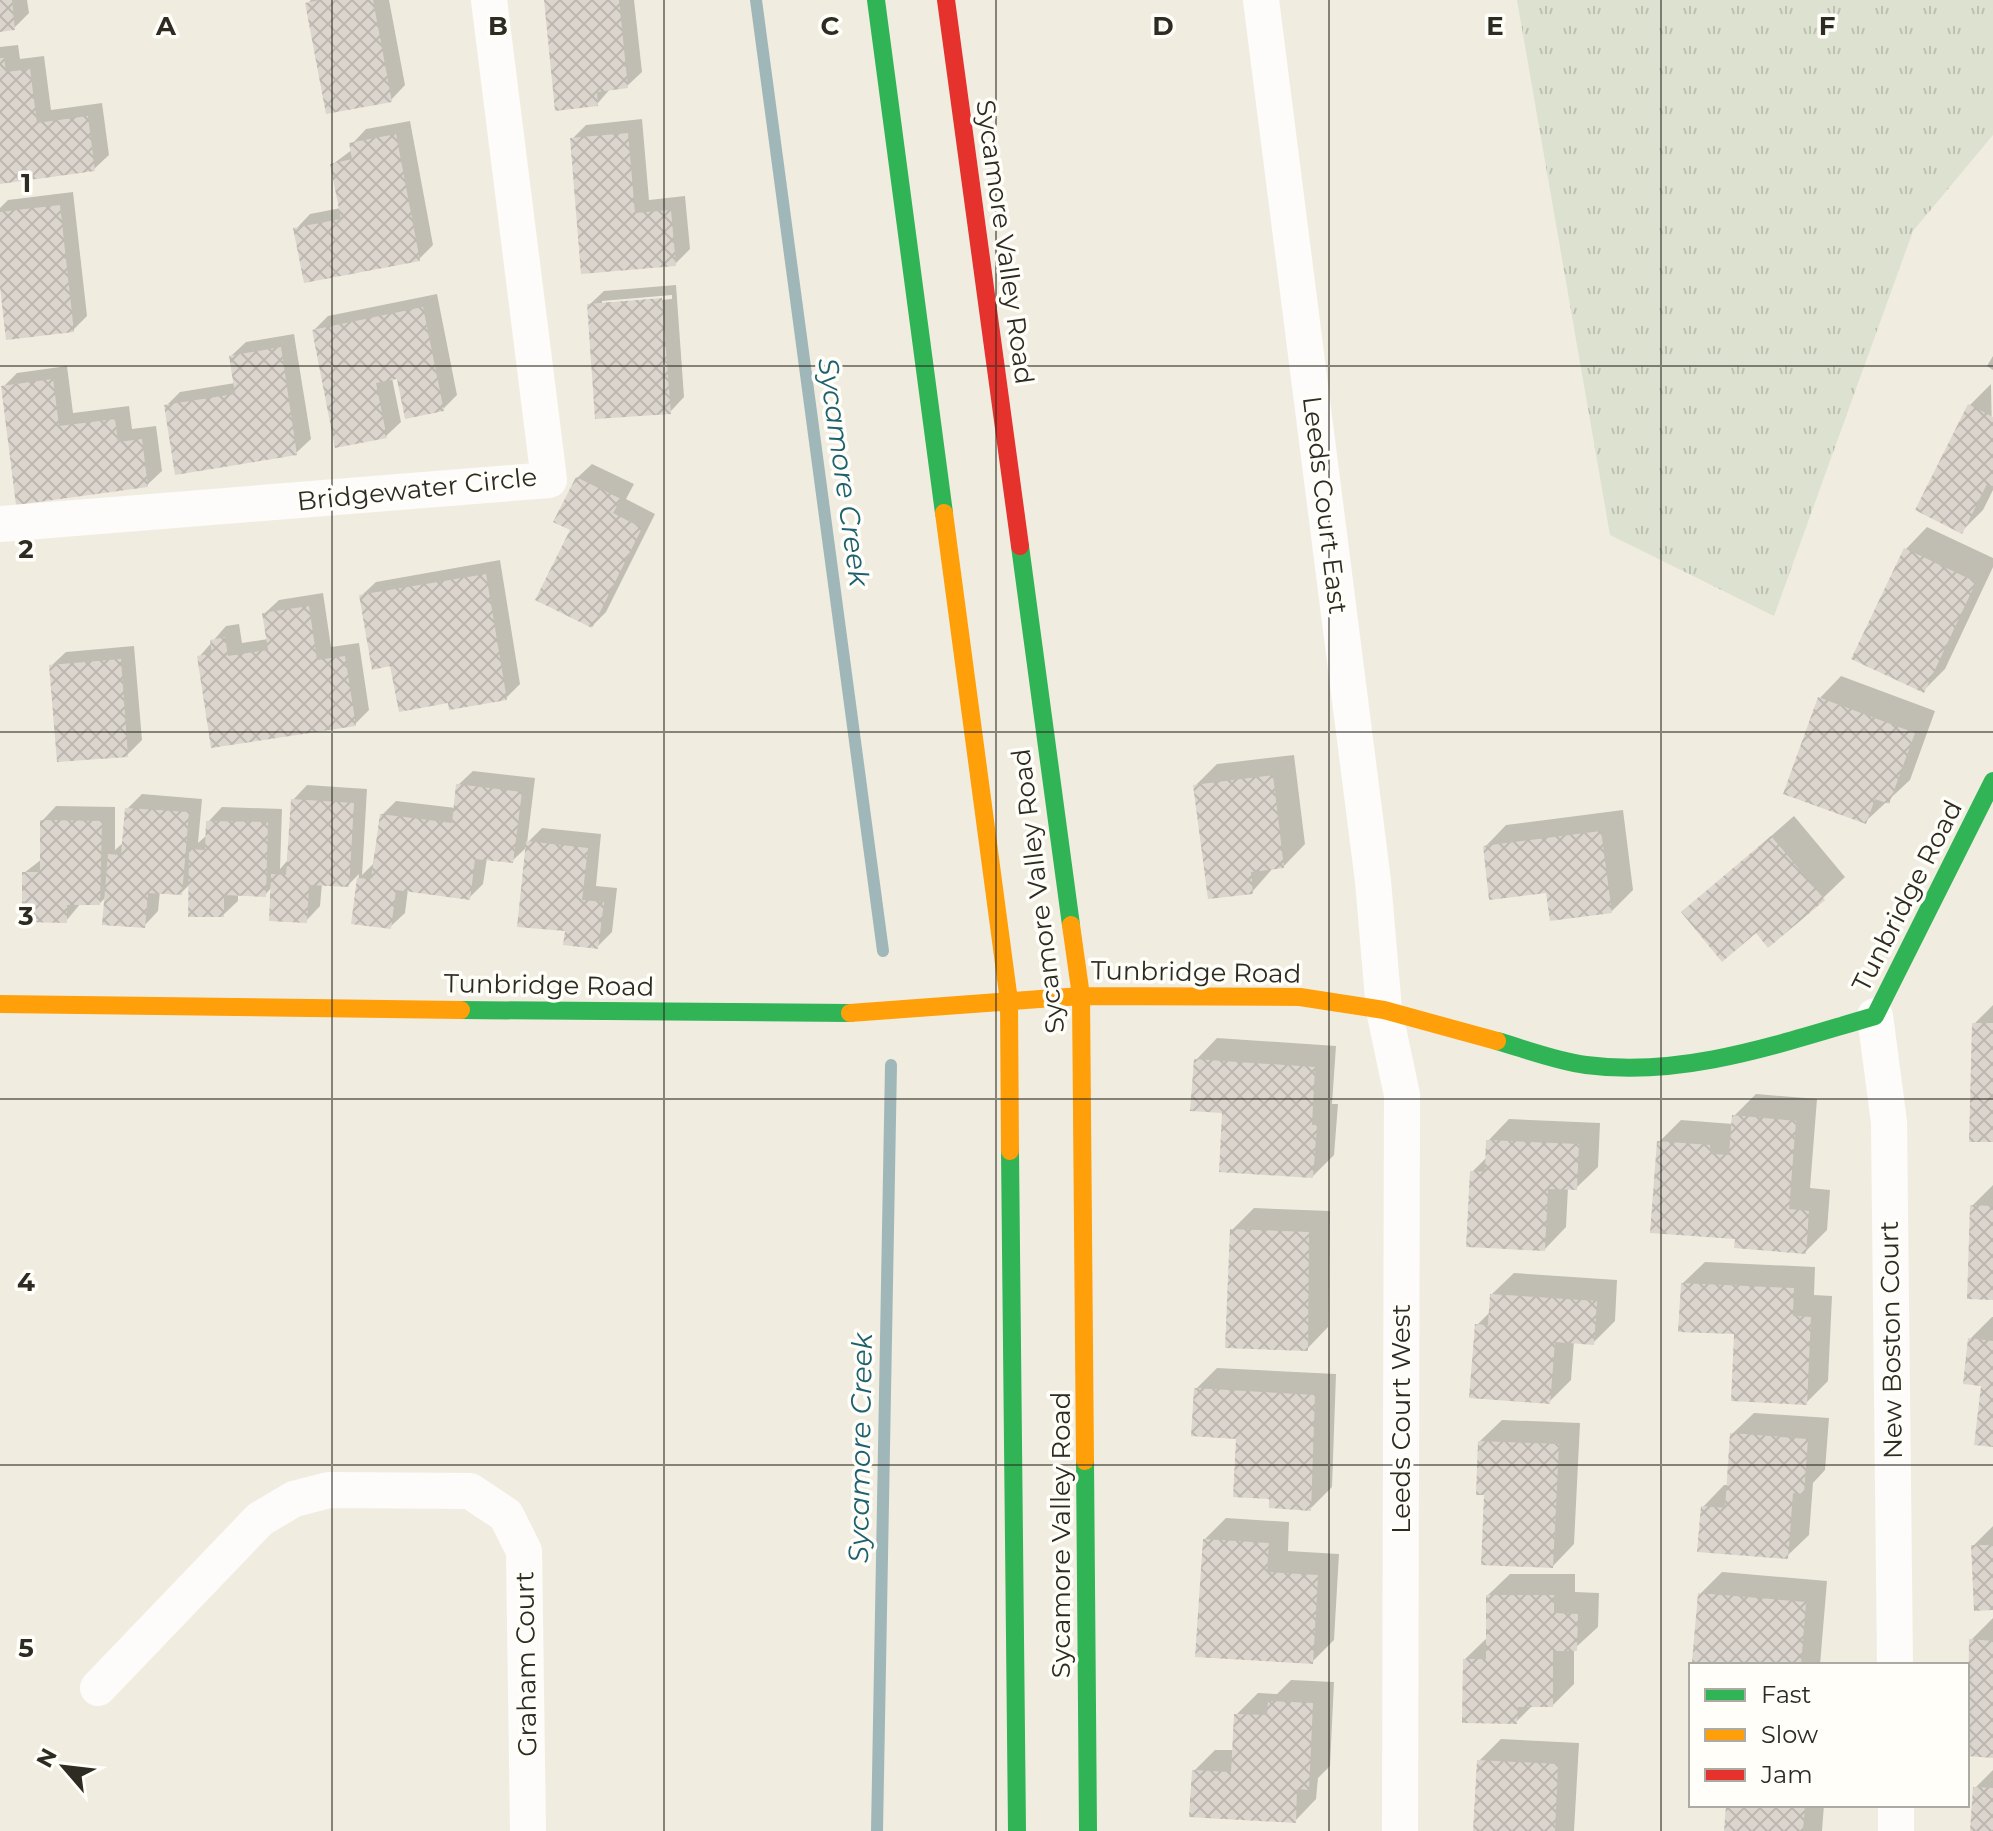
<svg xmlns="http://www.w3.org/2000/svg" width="1993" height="1831" font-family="Montserrat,sans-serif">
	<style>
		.grass { fill: url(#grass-tufts) }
		.shadow { fill: #0003; fill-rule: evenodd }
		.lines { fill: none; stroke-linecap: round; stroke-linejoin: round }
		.stream { stroke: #a0b7ba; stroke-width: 12 }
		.building { fill: url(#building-cross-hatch) }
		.street { stroke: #fdfcfa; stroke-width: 36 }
		.fast { stroke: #30b455; stroke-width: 18 }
		.slow { stroke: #ff9f0a; stroke-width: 18 }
		.jam { stroke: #e5322d; stroke-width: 18 }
		.grid { fill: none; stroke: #2d2b22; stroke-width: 2; stroke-opacity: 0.55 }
		.labels { text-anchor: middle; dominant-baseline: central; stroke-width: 7; stroke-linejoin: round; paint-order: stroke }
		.street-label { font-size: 26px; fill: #2d2b22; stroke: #fffef9 }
		.water-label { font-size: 28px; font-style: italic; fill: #1d6171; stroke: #fffef9 }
		.grid-label { font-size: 26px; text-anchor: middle; font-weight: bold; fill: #2d2b22; stroke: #fffef9; stroke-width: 7; stroke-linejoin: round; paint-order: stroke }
	</style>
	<defs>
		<pattern id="grass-tufts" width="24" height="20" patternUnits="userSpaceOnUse" patternTransform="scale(2)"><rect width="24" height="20" fill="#dce1d0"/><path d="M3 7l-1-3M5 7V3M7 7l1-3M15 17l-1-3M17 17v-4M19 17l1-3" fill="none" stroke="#bdc1b2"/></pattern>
		<pattern id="building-cross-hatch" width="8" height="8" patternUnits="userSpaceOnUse" patternTransform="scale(2)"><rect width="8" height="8" fill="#dcd5ce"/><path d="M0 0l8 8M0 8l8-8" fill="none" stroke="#bdb7b1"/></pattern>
	</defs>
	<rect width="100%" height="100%" fill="#f0ede0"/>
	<path class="grass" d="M1517 0H1993V135L1913 231 1774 616 1610 535Z"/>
	<path class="shadow" d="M0 0H27L29 13 14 28 0 30Z
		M311 0H389L405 85 391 100 307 4Z
		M546 0H634L642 72 627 86 611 88 597 104Z
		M18 45 20 59 44 56 51 110 102 103 109 155 94 169 0 182V47Z
		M642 119 649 200 685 196 690 249 675 264 572 139 586 125Z
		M410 121 433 245 419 259 296 229 310 214 341 208 333 164 353 149 352 144 366 129Z
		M73 192 87 316 73 330 0 269V208L8 200Z
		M676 285 684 397 670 412 589 305 604 291ZM672 295V299L602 305V301Z
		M437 294 457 395 443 409 399 377 392 378 401 422 386 436 314 330 328 316Z
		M294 334 311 439 296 453 166 406 180 392 235 383 231 356 246 342Z
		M1993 356V370L1987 366Z
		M67 366 73 413 129 406 132 429 156 426 162 471 147 485 18 502 3 387 17 373Z
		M1991 384 1993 490 1983 510 1962 531 1970 405Z
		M592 464 634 484 626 499 655 514 606 612 592 626 573 529 577 478Z
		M1927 527 1993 558V567L1945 669 1923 691 1854 658 1906 549Z
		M500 560 520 684 506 698 450 701 392 664 361 596 376 582Z
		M323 593 331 647 359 643 369 710 355 724 199 657 226 626 239 624 242 643 268 639 264 614 279 600Z
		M134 646 142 740 127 755 51 666 66 652Z
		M1841 676 1935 711 1910 780 1866 821 1820 698Z
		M1294 755 1305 844 1284 866 1274 867 1252 892 1195 786 1217 764Z
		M473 771 535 778 527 843 542 828 601 834 596 886 617 888 612 932 598 946 567 930 528 846 512 861 487 858 483 884 469 898 408 889 405 913 390 927 353 922 359 874 348 885 322 883 320 906 306 921 272 887 265 895 238 894V901L223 915 191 883 181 893 160 891 158 911 144 926 107 896 100 903H81L66 921 24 873 42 859V821L56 806 115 807V850L125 841 127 809 142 794 202 799 198 843 206 836 208 822 222 807 282 809 280 869 287 861 293 800 307 785 367 789 362 875 373 864 382 815 396 801 456 808 458 785Z
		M1623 810 1633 890 1611 912 1548 891 1485 847 1506 825Z
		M1794 816 1845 877 1823 898 1756 930 1684 913Z
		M1993 1005V1140L1974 1024Z
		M1217 1038 1336 1046 1332 1104H1338L1334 1155 1313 1176 1196 1060Z
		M1756 1094 1817 1099 1810 1188 1830 1190 1827 1230 1805 1252 1659 1142 1681 1120 1733 1124 1734 1116Z
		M1509 1119 1600 1123 1598 1167 1576 1188H1568L1566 1227 1545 1249 1472 1172 1487 1157 1488 1141Z
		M1993 1185V1298L1972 1206Z
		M1254 1208 1330 1211 1328 1327 1307 1349 1232 1230Z
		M1705 1262 1815 1267 1814 1295 1832 1296 1828 1381 1806 1403 1683 1283Z
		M1514 1273 1617 1280 1615 1321 1593 1343 1574 1341 1571 1380 1549 1402 1477 1325 1491 1311 1492 1294Z
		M1992 1317H1993V1445L1983 1385 1970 1339Z
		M1217 1368 1336 1374 1332 1487 1310 1509 1271 1497 1238 1437 1196 1389Z
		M1754 1413 1829 1418 1825 1470 1813 1483 1809 1535 1787 1556 1703 1507 1724 1485H1729L1732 1434Z
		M1502 1420 1580 1423 1574 1544 1553 1566 1486 1493 1480 1441Z
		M1226 1518 1289 1522 1288 1551 1339 1554 1334 1640 1312 1662 1204 1540Z
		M1993 1526V1608L1973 1546Z
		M1722 1572 1827 1581 1820 1665 1694 1660 1700 1594Z
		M1510 1574H1575V1592L1599 1593 1598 1627 1574 1649V1684L1552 1706 1533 1705 1516 1722 1465 1659 1488 1637V1595Z
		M1993 1618V1756L1967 1754 1971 1640Z
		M1291 1680 1334 1682 1330 1766 1318 1778 1316 1799 1295 1821 1194 1771 1215 1750H1234L1236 1715 1258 1693 1277 1694Z
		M1501 1739 1579 1743 1574 1831H1475L1479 1761Z
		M1993 1770V1831H1972L1975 1788Z
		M1728 1805H1824L1822 1831H1726Z"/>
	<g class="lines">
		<path class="stream" d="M756 0 883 951
			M877 1831 891 1065"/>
	</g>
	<path class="building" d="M0 0H12L15 30 0 32Z
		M320 0H373L392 102 326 114 305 3Z
		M544 0H619L628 88 597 92 598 106 555 111Z
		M0 58H4L6 72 30 69 37 123 88 116 95 171 0 184Z
		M628 133 635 213 671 210 676 266 581 274 570 138Z
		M396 134 420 261 304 283 293 228 341 219 330 164 352 159 349 143Z
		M60 205 74 332 6 340 0 287V212Z
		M662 298 671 414 595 419 587 304Z
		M423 307 444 411 405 419 397 379 376 383 387 438 335 448 312 330Z
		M281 347 297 455 175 475 164 405 235 394 229 356Z
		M53 379 59 426 115 419 118 442 142 439 148 487 16 505 1 386Z
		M1968 404 1993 417V487L1987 484 1962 534 1915 510Z
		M576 477 621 499 613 513 642 528 592 628 535 600 570 530 553 522Z
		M1904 548 1976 582 1924 693 1851 659Z
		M486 574 507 700 449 710 448 703 399 712 390 666 372 670 359 595Z
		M309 606 317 660 345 656 356 726 211 748 197 656 212 653 210 640 225 637 228 656 268 650 262 613Z
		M121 659 128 757 57 762 49 665Z
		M1818 697 1915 733 1889 804 1875 799 1866 824 1783 794Z
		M1273 775 1284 868 1251 872 1253 894 1208 899 1193 785Z
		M456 784 522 792 513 863 475 859 470 900 396 890 391 929 351 924 357 878 371 879 380 814 452 823Z
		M291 799 354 803 349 887 309 885 307 923 269 921 271 874 286 875Z
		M125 808 189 812 182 895 148 893 145 928 102 925 108 854 121 855Z
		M40 820 102 821 100 905H67V923L22 922V872H40Z
		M206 821 268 822 266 897 224 895V917H188L189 849 205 850Z
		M1601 831 1612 913 1550 921 1546 893 1489 900 1483 846Z
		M1771 836 1825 900 1768 948 1756 933 1722 962 1681 912Z
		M526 841 588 848 582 900 604 902 598 949 563 945 565 931 517 927Z
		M1972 1023H1993V1142H1969Z
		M1194 1059 1315 1067 1312 1125H1317L1313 1178 1219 1172 1222 1113 1190 1111Z
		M1732 1115 1796 1121 1789 1209 1809 1211 1806 1254 1734 1248 1735 1239 1650 1233 1657 1141 1710 1145V1154L1729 1155Z
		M1486 1140 1579 1144 1577 1190 1548 1189 1545 1251 1466 1247 1470 1171 1485 1172Z
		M1970 1205 1993 1206V1300L1967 1299Z
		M1230 1229 1309 1232 1308 1351 1225 1348Z
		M1681 1283 1794 1288 1793 1316 1811 1317 1807 1405 1731 1401 1734 1334 1678 1332Z
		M1490 1294 1597 1301 1594 1345 1555 1342 1550 1404 1469 1398 1475 1324 1488 1325Z
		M1968 1338 1993 1341V1447L1974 1445 1981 1386 1963 1384Z
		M1194 1388 1315 1395 1311 1511 1269 1508V1499L1233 1497 1236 1439 1191 1436Z
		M1730 1433 1808 1439 1804 1494 1793 1493 1788 1559 1697 1552 1701 1506 1725 1508Z
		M1478 1441 1559 1444 1553 1568 1481 1565 1484 1495H1476Z
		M1203 1539 1269 1543 1267 1572 1318 1575 1313 1664 1195 1657Z
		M1971 1545H1993V1610L1974 1611Z
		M1698 1593 1806 1602 1801 1665 1692 1662Z
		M1486 1595H1554V1613L1578 1614 1577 1651H1553V1707H1518L1517 1724 1462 1723 1463 1659H1486Z
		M1969 1639 1993 1641V1758L1967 1756Z
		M1268 1701 1313 1703 1309 1790 1297 1789 1296 1823 1189 1817 1192 1770 1231 1772 1234 1714 1267 1715Z
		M1477 1760 1558 1764 1555 1831H1473Z
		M1973 1787 1993 1788V1831H1970Z
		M1726 1805H1805L1803 1831H1724Z"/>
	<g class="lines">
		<path class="street" d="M1261 0 1373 881 1384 1010 1402 1095 1400 1831
			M0 524 549 480 489 0
			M1875 1016 1889 1122 1895 1665
			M98 1688 260 1519 294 1499 329 1490 470 1491 506 1515 524 1551 528 1831
			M1896 1805V1831"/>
		<path class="fast" d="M876 0 944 513
			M1020 546 1071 925
			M461 1010 850 1013
			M1497 1041C1525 1049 1556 1061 1586 1065 1685 1078 1781 1043 1875 1016L1993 781
			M1010 1151 1017 1831
			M1085 1461 1088 1831"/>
		<path class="slow" d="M944 513 1009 1001 1010 1151
			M1071 925 1081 996 1085 1461
			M0 1004 461 1010
			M850 1013 1081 996 1300 997 1384 1010 1497 1041"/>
		<path class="jam" d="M946 0 1020 546"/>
	</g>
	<path class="grid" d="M332 0V1831M664 0V1831M996 0V1831M1329 0V1831M1661 0V1831M0 366H1993M0 732H1993M0 1099H1993M0 1465H1993"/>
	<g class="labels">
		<g class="street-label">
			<text transform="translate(1005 242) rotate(82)">Sycamore Valley Road</text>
			<text transform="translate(417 489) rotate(-6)">Bridgewater Circle</text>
			<text transform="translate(1325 505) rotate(83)">Leeds Court East</text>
			<text transform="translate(1038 891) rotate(-97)">Sycamore Valley Road</text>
			<text transform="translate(1907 896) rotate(-63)">Tunbridge Road</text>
			<text transform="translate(1196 972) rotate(1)">Tunbridge Road</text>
			<text transform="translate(549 985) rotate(1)">Tunbridge Road</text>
			<text transform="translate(1891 1340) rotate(-91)">New Boston Court</text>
			<text transform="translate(1401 1419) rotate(-90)">Leeds Court West</text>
			<text transform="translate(1061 1535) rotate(-90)">Sycamore Valley Road</text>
			<text transform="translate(526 1664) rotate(-91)">Graham Court</text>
		</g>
		<g class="water-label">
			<text transform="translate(844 472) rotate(82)">Sycamore Creek</text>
			<text transform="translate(860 1448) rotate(-89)">Sycamore Creek</text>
		</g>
	</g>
	<g class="grid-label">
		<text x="166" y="35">A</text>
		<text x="498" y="35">B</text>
		<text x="830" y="35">C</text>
		<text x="1163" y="35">D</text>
		<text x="1495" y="35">E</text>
		<text x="1827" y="35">F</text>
		<text x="26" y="192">1</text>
		<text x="26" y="558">2</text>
		<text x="26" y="925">3</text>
		<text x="26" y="1291">4</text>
		<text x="26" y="1657">5</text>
	</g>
	<rect x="1689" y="1663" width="280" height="144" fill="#fffef9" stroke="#abaaa3" stroke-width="2"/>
	<rect x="1705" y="1689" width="40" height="12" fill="#30b455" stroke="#abaaa3" stroke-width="2"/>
	<text x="1761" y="1703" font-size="24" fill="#2d2b22">Fast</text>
	<rect x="1705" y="1729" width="40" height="12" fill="#ff9f0a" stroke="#abaaa3" stroke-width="2"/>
	<text x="1761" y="1743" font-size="24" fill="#2d2b22">Slow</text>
	<rect x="1705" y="1769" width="40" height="12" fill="#e5322d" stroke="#abaaa3" stroke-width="2"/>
	<text x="1761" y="1783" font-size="24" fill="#2d2b22">Jam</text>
	<g transform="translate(64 1767) rotate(298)" stroke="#fffef9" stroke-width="6" paint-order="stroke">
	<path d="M0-6L14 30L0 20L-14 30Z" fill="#2d2b22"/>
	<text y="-12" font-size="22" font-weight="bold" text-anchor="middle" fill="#2d2b22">N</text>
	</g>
</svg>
